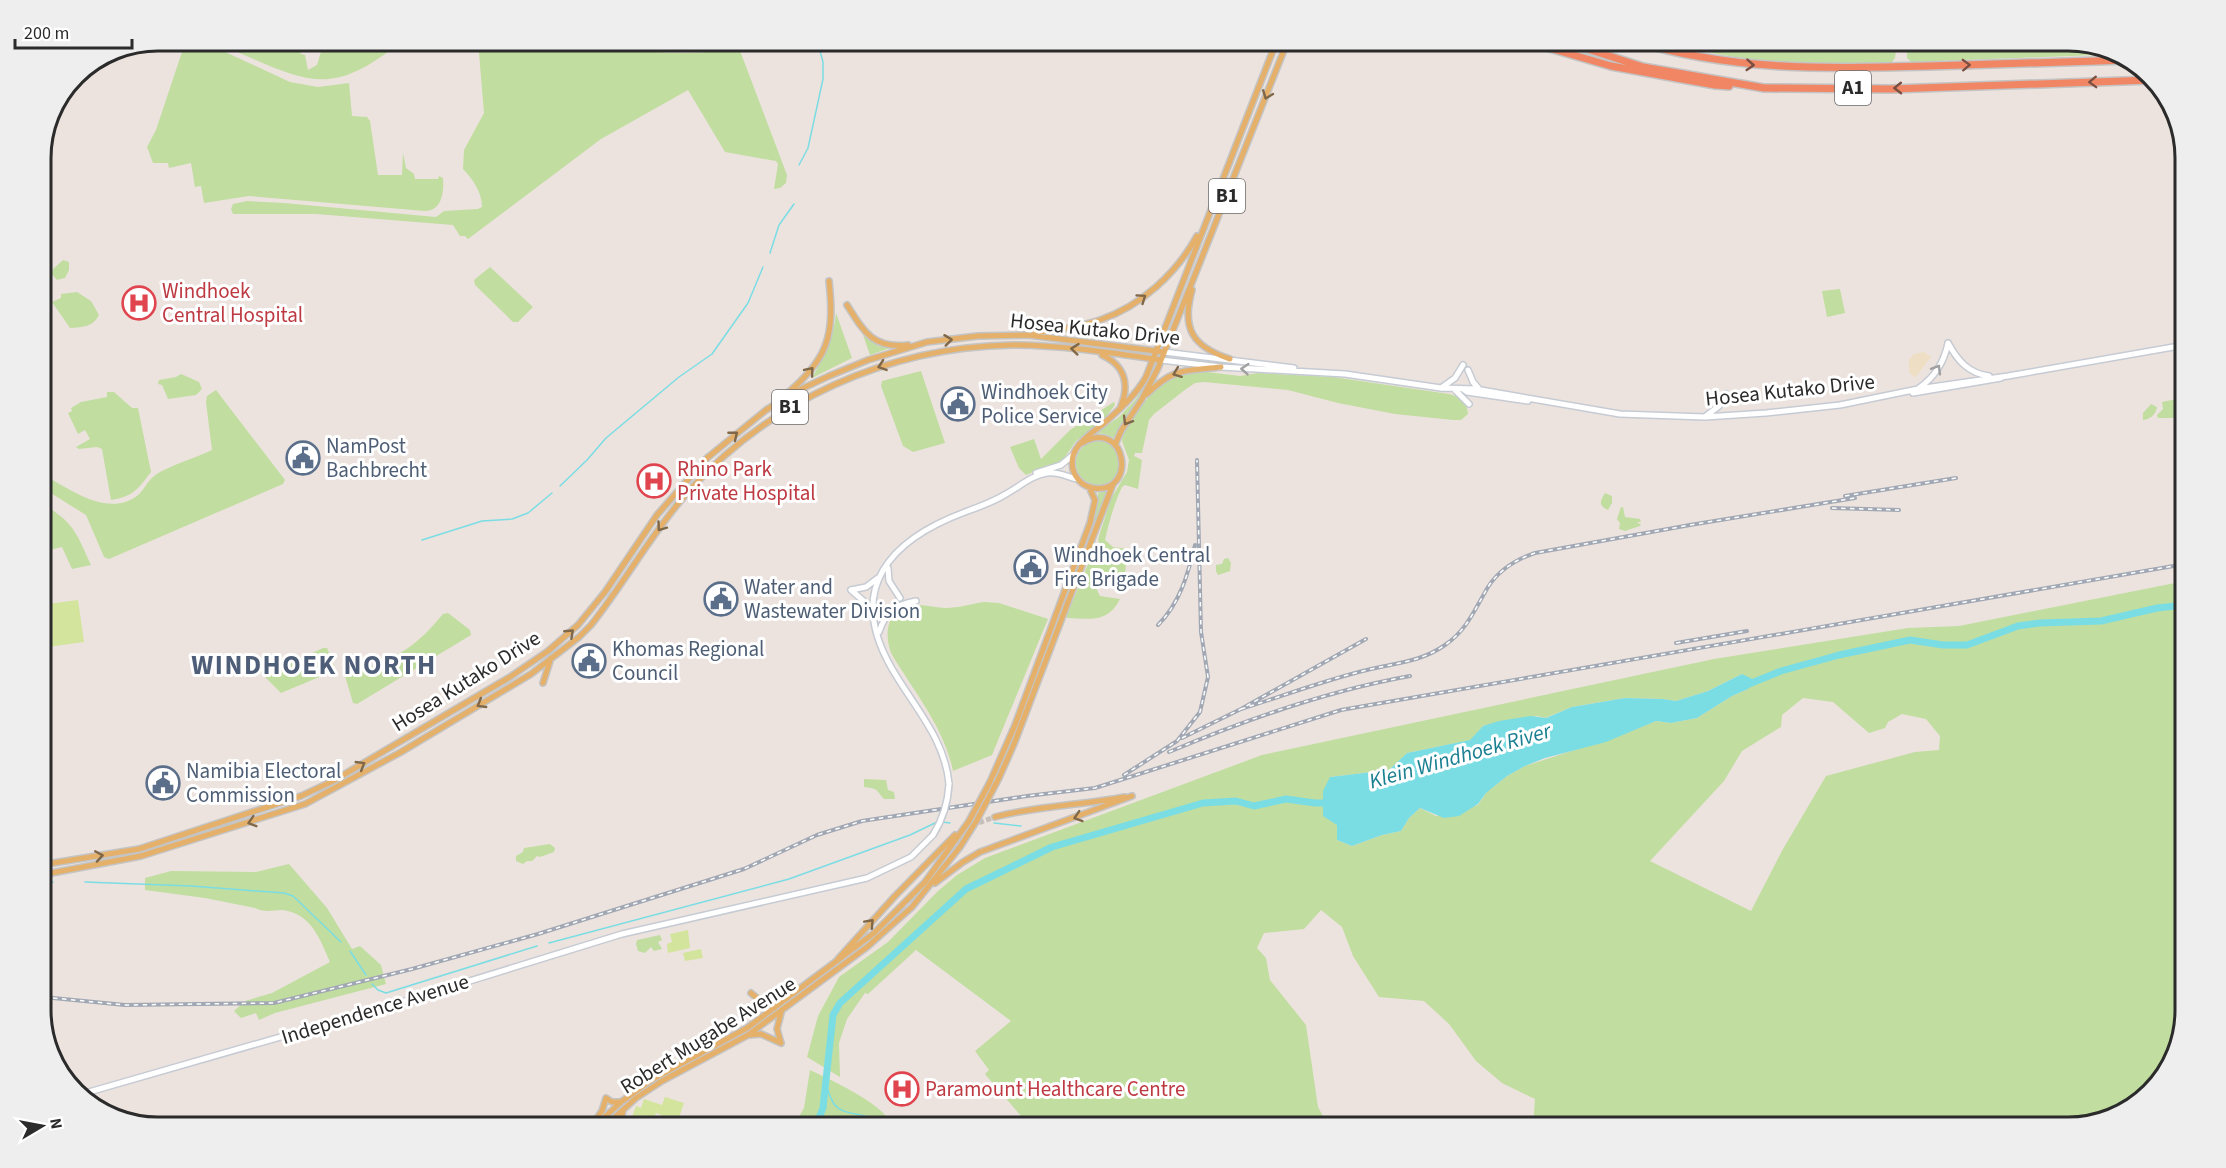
<svg xmlns="http://www.w3.org/2000/svg" width="2226" height="1168" font-family="'Source Sans 3',sans-serif">
	<style>
		.green { fill: #c1dda0; fill-rule: evenodd }
		.sand { fill: #eedfc4 }
		.pitch { fill: #d3e49c }
		.water { fill: #7bdde4 }
		.lines { fill: none; stroke-linecap: round; stroke-linejoin: round }
		.stream { stroke: #7bdde4; stroke-width: 1.5 }
		.river { stroke: #7bdde4; stroke-width: 7 }
		.primary-tunnel { stroke: #c5beba; stroke-width: 5; stroke-dasharray: 5 2.5; stroke-linecap: butt }
		.secondary-casing { stroke: #c6cbd3; stroke-width: 8 }
		.primary-casing { stroke: #c4c4c4; stroke-width: 8 }
		.motorway-casing { stroke: #c4c4c4; stroke-width: 10 }
		.secondary { stroke: #fff; stroke-width: 5 }
		.primary { stroke: #e5b06a; stroke-width: 5 }
		.motorway { stroke: #f18664; stroke-width: 7 }
		.rail-casing { stroke: #a1a8b4; stroke-width: 4 }
		.rail { stroke: #fff; stroke-width: 1.5; stroke-dasharray: 4.5; stroke-linecap: butt }
		.secondary-bridge-casing { stroke: #c6cbd3; stroke-width: 8; stroke-linecap: butt }
		.primary-bridge-casing { stroke: #c4c4c4; stroke-width: 8; stroke-linecap: butt }
		.secondary-bridge { stroke: #fff; stroke-width: 5 }
		.primary-bridge { stroke: #e5b06a; stroke-width: 5 }
		.oneway { stroke: #7a4f42 }
		.oneway2 { stroke: #7f6747 }
		.oneway3 { stroke: #a0a0a0 }
		.labels { text-anchor: middle; dominant-baseline: central; stroke-width: 6; stroke-linejoin: round; paint-order: stroke }
		.shield { fill: #fff; stroke: #6b6b6b; stroke-width: 1.5 }
		.shield-label { font-size: 20px; font-weight: bold; fill: #2b2b2b }
		.health-label { font-size: 21px; fill: #be3a42; stroke: #fff; text-anchor: start }
		.street-label { font-size: 21px; fill: #2b2b2b; stroke: #fff }
		.service-label { font-size: 21px; fill: #4e5e75; stroke: #fff; text-anchor: start }
		.water-label { font-size: 22px; font-style: italic; fill: #197f91; stroke: #fff }
		.district-label { font-size: 27px; font-weight: bold; letter-spacing: 1.5px; fill: #4f5e78; stroke: #fff }
		.rim { fill: none; stroke: #2b2b2b; stroke-width: 3 }
	</style>
	<rect width="100%" height="100%" fill="#ece3de"/>
	<path class="green" d="M186 40 202 41 213 48 221 50 290 82 318 87 349 83 352 116 367 117 370 121 378 175H402L403 153 406 168 414 174 415 179H438L439 176 443 178C444 192 442 211 425 211L249 196 204 203 201 186 195 187 191 163 169 168 168 163H153L147 147 156 130Z
		M232 41H275L277 52 299 48 301 54 305 55 308 70 317 65 323 45 321 41H402C332 98 308 83 233 50L231 43Z
		M478 41C502 40 527 38 551 40 616 47 674 60 739 48L787 175 786 183 780 188 774 189 778 164 776 161 725 152 688 90 601 139 468 239 465 236H460L453 225 316 214H233L231 209 233 204 247 201 284 203 436 217 444 211 478 209 482 207C482 193 473 179 463 169L464 150 484 113Z
		M1661 41H1897L1895 58 1892 62C1879 66 1863 64 1850 64 1786 66 1723 58 1661 41Z
		M1907 41H2068L2122 54 1911 62 1907 58Z
		M63 260 69 262V270L65 278 57 280 52 274 53 269Z
		M490 267 533 307 518 322H513L475 285 474 280Z
		M1840 289 1845 313 1827 317 1822 291Z
		M77 292 91 301 99 315C93 327 83 327 70 328L52 302 61 298V294Z
		M836 313 852 358 812 378C824 356 834 339 836 313Z
		M863 335 878 346 890 348 870 355Z
		M1155 368 1150 378 1114 438 1105 434 1096 433 1119 417 1136 399Z
		M921 371 945 443 913 452 903 446 881 386 882 381Z
		M1199 371 1240 376 1258 373 1333 377 1449 394C1461 397 1467 401 1468 414L1461 420H1453L1395 414 1338 403 1288 390 1204 382 1195 383 1186 389 1154 414 1149 420 1142 453H1135L1134 456 1142 460 1138 489 1125 485 1122 487C1114 504 1109 522 1105 540L1113 547 1129 549 1128 553 1122 554 1101 547 1098 540 1099 536 1111 499 1127 472 1129 460 1122 441 1123 434C1142 403 1159 375 1199 371Z
		M181 374 199 382 202 389 196 395 168 399 162 385 158 384 159 380 176 377Z
		M216 390 285 480 283 484 109 559 104 557 86 515 41 487V473C67 488 109 519 138 495 144 490 147 482 153 477 164 467 196 458 212 450L206 402 207 396Z
		M107 392H114L132 408H138L151 472C137 490 134 496 111 500L102 449 97 447 79 449 76 447 90 439 85 430 78 434 68 413 72 411 71 408 81 402 107 397Z
		M2182 398H2185V433L2181 434 2183 421 2180 419 2179 415 2175 418H2158L2157 415 2163 409 2162 402Z
		M1114 402 1115 405 1105 418 1076 441 1063 460 1026 475 1019 468 1010 447 1034 439 1041 459 1070 430Z
		M2151 404 2157 407C2156 415 2150 419 2143 420V413Z
		M1076 463a22 22 0 1 1 44 0a22 22 0 1 1-44 0Z
		M1108 491 1089 538 1095 518 1098 493Z
		M1605 493 1612 496V503L1608 510C1597 505 1601 500 1605 493Z
		M43 504C74 523 76 532 91 565L72 569 62 547 41 552V506Z
		M1621 507H1623L1625 517 1640 519 1641 522H1637L1641 525 1640 526 1625 531 1619 529 1620 523 1617 519Z
		M1093 552H1097L1126 564 1125 575 1104 576 1097 582 1096 588 1100 596 1120 599C1108 623 1090 619 1068 618L1066 617Z
		M1228 558 1231 563 1230 571 1218 575 1216 571V565L1222 564 1224 559Z
		M2185 581V1010L2173 1062 2127 1112 2069 1127H1533L1535 1099 1502 1083 1476 1061 1449 1024 1424 1001 1379 997 1353 956 1342 927 1321 910 1304 929 1264 933 1257 948 1266 958 1270 980 1306 1025 1318 1107 1329 1127H1034L1027 1123 985 1074 989 1070 975 1051 1011 1021 916 950 868 994 865 993 847 1019 839 1043 840 1077 807 1057 818 1016 839 977 888 942 938 891 957 875 985 858 1262 755 1714 659 1908 628 1959 626ZM1742 674 1748 689 1732 696 1697 718 1671 723 1656 721 1621 735 1525 766 1507 776 1486 793 1478 805 1436 816 1420 808 1409 818 1401 831 1382 835 1352 846 1337 840V825L1330 777 1389 770 1407 753 1471 740 1483 726 1537 716 1545 718 1572 707 1625 698 1663 699 1676 701 1708 691ZM1803 698 1833 702 1869 733 1885 728 1888 722 1902 714 1926 719 1940 736 1939 750 1915 752 1826 776 1783 849 1751 911 1650 861 1724 781 1742 751 1781 727 1782 715Z
		M984 602 999 603 1048 619 992 755 953 771C944 727 914 692 891 653 883 630 888 607 918 605 927 605 937 608 946 608 958 608 971 604 984 602Z
		M448 613 470 630 471 635 357 704 353 703 345 676C369 667 398 658 417 641 427 633 435 623 443 614Z
		M323 648H327L336 670 281 693 264 676Z
		M864 779 886 780 888 790 894 792 895 799H884C875 789 879 789 864 787Z
		M550 844 555 848 554 852 540 857 537 856 532 861H527L523 864 516 861V856L523 852 524 848Z
		M289 864 327 908 352 949 360 946 381 965 386 984 275 1013 259 1020 256 1013 241 1018 234 1011 245 1001 272 993 330 962C320 939 311 913 282 910 272 910 265 913 255 908L205 898 145 890V878L171 871 256 872Z
		M660 935 662 940 658 942 662 949 654 951 651 947 645 953 638 951 636 944 637 940Z
		M810 1070C829 1079 889 1106 892 1127H793L804 1108Z"/>
	<path class="sand" d="M1924 352 1931 357 1915 378 1909 372V360L1914 354Z"/>
	<path class="pitch" d="M78 600 84 642 41 648V605Z
		M688 930 690 948 668 953 667 944 672 942 670 934Z
		M701 949 703 958 685 961 683 953Z
		M665 1097 684 1103 678 1121 656 1113 651 1124 632 1117 636 1106 641 1108 644 1099 662 1105Z"/>
	<path class="water" d="M1742 674 1757 681 1748 689 1732 696 1697 718 1671 723 1656 721 1606 742 1545 758 1525 766 1507 776 1486 793 1478 804 1459 816 1444 818 1420 808 1409 818 1401 831 1382 835 1352 846 1337 840V825L1323 816V791L1330 777 1389 770 1407 753 1470 740 1483 726 1499 721 1531 716 1546 718 1572 707 1625 698 1663 699 1676 701 1708 691Z"/>
	<g class="lines">
		<path class="stream" d="M799 165 808 148 823 79V62L817 40
			M770 253 779 225 794 204
			M560 486 587 460 606 438 679 377 712 354 748 303 763 267
			M422 540 482 521 512 519 528 513 552 493
			M942 822 950 823
			M994 823 1021 826
			M85 882 191 886 284 893 293 896 341 942
			M41 883 53 882
			M549 943 789 879 910 835 937 822
			M350 951 366 975
			M372 984 378 990 386 993 537 946
			M826 1085C828 1091 831 1099 834 1104 846 1119 869 1109 882 1127"/>
		<path class="river" d="M1749 684 1781 671 1839 655 1910 640 1943 645H1967L2018 626 2040 623 2101 621 2157 608 2185 605
			M815 1127 823 1108 833 1015 840 1003 966 889 1052 847 1203 803 1236 801 1254 806 1286 799 1315 803H1331"/>
		<path class="primary-tunnel" d="M972 825 995 817"/>
		<g class="secondary-casing">
			<path id="secondary" d="M1948 343C1958 361 1968 373 1989 376
				M1164 352 1294 368
				M1161 360 1221 367 1345 374 1441 388 1475 389 1620 414 1705 417 1766 413 1840 405 1918 389 2008 376 2185 345
				M1468 370 1473 382 1479 389
				M1441 388 1455 378 1463 365
				M1919 388C1935 377 1944 363 1948 343
				M1463 389 1467 392 1528 401
				M1455 390 1469 404
				M1913 393 2001 378
				M1706 416 1719 406 1726 394
				M1036 473 1061 465 1073 455
				M888 568 889 581 900 598
				M851 590 866 587 878 578
				M851 590 874 610
				M879 632C886 611 895 605 916 601
				M949 784C945 738 913 706 891 667 846 588 890 540 965 512 979 507 993 502 1006 494 1019 487 1032 475 1047 473 1058 471 1067 477 1077 479
				M82 1094 395 1004 622 934 867 878 911 857 933 835"/>
		</g>
		<g class="primary-casing">
			<path id="primary" d="M1192 290C1181 329 1193 347 1230 359
				M847 305C864 332 873 349 908 345
				M1035 333C1057 330 1079 327 1100 320 1141 306 1176 274 1197 236
				M1102 355C1124 365 1130 383 1121 406
				M1147 394C1174 367 1186 371 1221 367
				M784 396C828 360 835 336 829 281
				M1082 443C1127 417 1138 495 1093 488 1086 487 1079 482 1075 475 1071 467 1071 457 1076 449 1082 439 1094 431 1103 424 1119 410 1136 395 1146 377L1277 40
				M1115 445 1121 431 1142 399 1158 368 1288 40
				M543 683 551 658
				M999 778 1014 744 1113 484
				M990 782 1015 725 1090 523 1095 500 1089 487
				M995 817C1035 806 1082 805 1125 797
				M41 865 139 849 301 796 333 781 510 677 548 651 578 625 605 592 657 515 707 458 766 410 799 390 829 376 868 360 927 342 978 336 1028 335 1164 352
				M41 875 141 856 305 804 401 752 531 674 579 637 591 625C625 582 651 534 687 493 770 400 888 347 1012 345 1062 345 1112 353 1161 360
				M935 883 963 862 980 852 1132 796
				M838 959 895 896 955 835
				M751 993 763 1003 778 1004
				M781 1013 777 1029 781 1043
				M749 1035 761 1034 781 1043
				M591 1127 602 1111 606 1098 612 1102H621
				M594 1127 621 1102 651 1080 747 1028 874 933 925 882 969 821
				M604 1127 636 1098 662 1081 748 1035 867 947 912 907 960 847 977 820
				M620 1127 623 1110"/>
		</g>
		<g class="motorway-casing">
			<path id="motorway" d="M591 40C641 47 693 50 743 40
				M1522 40 1611 66 1715 85 1729 86
				M1560 40 1643 67 1764 88 1892 89 2151 80
				M1631 40C1728 71 1828 69 1929 66 1995 64 2062 62 2129 60"/>
		</g>
		<use href="#secondary" class="secondary"/>
		<use href="#primary" class="primary"/>
		<use href="#motorway" class="motorway"/>
		<g class="rail-casing">
			<path id="rail" d="M1845 496 1956 478
				M1832 508 1899 510
				M1158 625C1180 603 1188 574 1195 545
				M1676 643 1747 631
				M1241 709C1283 696 1325 680 1367 670 1395 663 1421 662 1445 645 1467 630 1475 609 1488 587 1499 570 1517 559 1535 553L1690 525 1855 498
				M1182 738 1241 709 1366 639
				M1169 752C1247 719 1327 691 1410 676
				M1124 775 1177 741 1200 712 1208 677 1201 632 1197 460
				M53 998 125 1005 274 1003 412 969 538 934 744 869 817 835 862 821 1027 796 1095 788 1341 710 2185 564"/>
		</g>
		<use href="#rail" class="rail"/>
		<g class="secondary-bridge-casing">
			<path id="secondary-bridge" d="M933 835C943 819 948 803 949 784"/>
		</g>
		<g class="primary-bridge-casing">
			<path id="primary-bridge" d="M977 820 999 778
				M969 821 990 782"/>
		</g>
		<use href="#secondary-bridge" class="secondary-bridge"/>
		<use href="#primary-bridge" class="primary-bridge"/>
	</g>
	<defs><path id="oneway-chevron" d="M-2-3.5L2.5 0L-2 3.5" fill="none" stroke-width="1.6" stroke-linecap="round" stroke-linejoin="round" transform="scale(1.5)"/></defs>
	<g class="oneway">
		<use href="#oneway-chevron" transform="translate(1750 65) rotate(4)"/>
		<use href="#oneway-chevron" transform="translate(1966 65) rotate(-2)"/>
		<use href="#oneway-chevron" transform="translate(2093 82) rotate(178)"/>
		<use href="#oneway-chevron" transform="translate(1898 88) rotate(179)"/>
	</g>
	<g class="oneway2">
		<use href="#oneway-chevron" transform="translate(1267 95) rotate(111)"/>
		<use href="#oneway-chevron" transform="translate(1142 298) rotate(-35)"/>
		<use href="#oneway-chevron" transform="translate(948 340) rotate(-7)"/>
		<use href="#oneway-chevron" transform="translate(1075 349) rotate(-174)"/>
		<use href="#oneway-chevron" transform="translate(882 366) rotate(161)"/>
		<use href="#oneway-chevron" transform="translate(810 371) rotate(-50)"/>
		<use href="#oneway-chevron" transform="translate(1177 373) rotate(159)"/>
		<use href="#oneway-chevron" transform="translate(1127 421) rotate(121)"/>
		<use href="#oneway-chevron" transform="translate(734 435) rotate(-39)"/>
		<use href="#oneway-chevron" transform="translate(661 527) rotate(126)"/>
		<use href="#oneway-chevron" transform="translate(570 633) rotate(-43)"/>
		<use href="#oneway-chevron" transform="translate(481 704) rotate(149)"/>
		<use href="#oneway-chevron" transform="translate(361 765) rotate(-31)"/>
		<use href="#oneway-chevron" transform="translate(1078 817) rotate(162)"/>
		<use href="#oneway-chevron" transform="translate(252 822) rotate(163)"/>
		<use href="#oneway-chevron" transform="translate(99 856) rotate(-9)"/>
		<use href="#oneway-chevron" transform="translate(870 923) rotate(-47)"/>
	</g>
	<g class="oneway3">
		<use href="#oneway-chevron" transform="translate(1245 369) rotate(-176)"/>
		<use href="#oneway-chevron" transform="translate(1937 369) rotate(-59)"/>
	</g>
	<defs>
		<g id="hospital-ring" transform="scale(1.725)"><circle r="9.5" fill="#fff" stroke="#e0444e" stroke-width="1.5"/><path d="M-5-5h3v3.5h4V-5h3V5h-3V1.5h-4V5h-3Z" fill="#e0444e"/></g>
		<g id="civic-ring" transform="scale(1.725)"><circle r="9.5" fill="#fff" stroke="#5c6f8a" stroke-width="1.5"/><path d="M-.6-6.5H3V-4.5H.6V-3L4-1V1h2V6H-6V1h2V-1L-.6-3ZM-1.2 2.5V6h2.4V2.5Z" fill="#5c6f8a"/></g>
	</defs>
	<g fill-rule="evenodd">
		<use href="#hospital-ring" x="139" y="303"/>
		<use href="#civic-ring" x="958" y="404"/>
		<use href="#civic-ring" x="303" y="458"/>
		<use href="#hospital-ring" x="654" y="481"/>
		<use href="#civic-ring" x="1031" y="567"/>
		<use href="#civic-ring" x="721" y="599"/>
		<use href="#civic-ring" x="589" y="661"/>
		<use href="#civic-ring" x="163" y="783"/>
		<use href="#hospital-ring" x="902" y="1089"/>
	</g>
	<g class="labels">
		<g class="shield">
			<rect x="1835" y="71" width="36" height="34" rx="4.5"/>
			<rect x="1209" y="179" width="36" height="34" rx="4.5"/>
			<rect x="772" y="390" width="36" height="34" rx="4.5"/>
		</g>
		<g class="shield-label">
			<text x="1853" y="88">A1</text>
			<text x="1227" y="196">B1</text>
			<text x="790" y="407">B1</text>
		</g>
		<g class="health-label">
			<text x="162" y="291">Windhoek<tspan x="162" dy="24">Central Hospital</tspan></text>
			<text x="677" y="469">Rhino Park<tspan x="677" dy="24">Private Hospital</tspan></text>
			<text x="925" y="1089">Paramount Healthcare Centre</text>
		</g>
		<g class="street-label">
			<text transform="translate(1095 329) rotate(6)">Hosea Kutako Drive</text>
			<text transform="translate(1790 390) rotate(-6)">Hosea Kutako Drive</text>
			<text transform="translate(466 681) rotate(-32)">Hosea Kutako Drive</text>
			<text transform="translate(375 1009) rotate(-17)">Independence Avenue</text>
			<text transform="translate(708 1035) rotate(-32)">Robert Mugabe Avenue</text>
		</g>
		<g class="service-label">
			<text x="981" y="392">Windhoek City<tspan x="981" dy="24">Police Service</tspan></text>
			<text x="326" y="446">NamPost<tspan x="326" dy="24">Bachbrecht</tspan></text>
			<text x="1054" y="555">Windhoek Central<tspan x="1054" dy="24">Fire Brigade</tspan></text>
			<text x="744" y="587">Water and<tspan x="744" dy="24">Wastewater Division</tspan></text>
			<text x="612" y="649">Khomas Regional<tspan x="612" dy="24">Council</tspan></text>
			<text x="186" y="771">Namibia Electoral<tspan x="186" dy="24">Commission</tspan></text>
		</g>
		<g class="water-label">
			<text transform="translate(1460 756) rotate(-16)">Klein Windhoek River</text>
		</g>
		<g class="district-label">
			<text x="314" y="665">WINDHOEK NORTH</text>
		</g>
	</g>
	<path d="M0 0H2226V1168H0ZM158 51H2068A107 107 0 0 1 2175 158V1010A107 107 0 0 1 2068 1117H158A107 107 0 0 1 51 1010V158A107 107 0 0 1 158 51Z" fill="#eee" fill-rule="evenodd"/>
	<path class="rim" d="M158 51H2068A107 107 0 0 1 2175 158V1010A107 107 0 0 1 2068 1117H158A107 107 0 0 1 51 1010V158A107 107 0 0 1 158 51Z"/>
	<g transform="translate(42 1126) rotate(80)" stroke="#ffffff" stroke-width="4.5" paint-order="stroke">
	<path d="M0-4.5L10 22L0 15L-10 22Z" fill="#2b2b2b"/>
	<text y="-9" font-size="16" font-weight="bold" text-anchor="middle" fill="#2b2b2b">N</text>
	</g>
	<path d="M15 39v9h117v-9" fill="none" stroke="#2b2b2b" stroke-width="3"/>
	<text x="24" y="39" font-size="18" fill="#2b2b2b" stroke="#ffffff" stroke-width="4.5" paint-order="stroke">200 m</text>
</svg>
